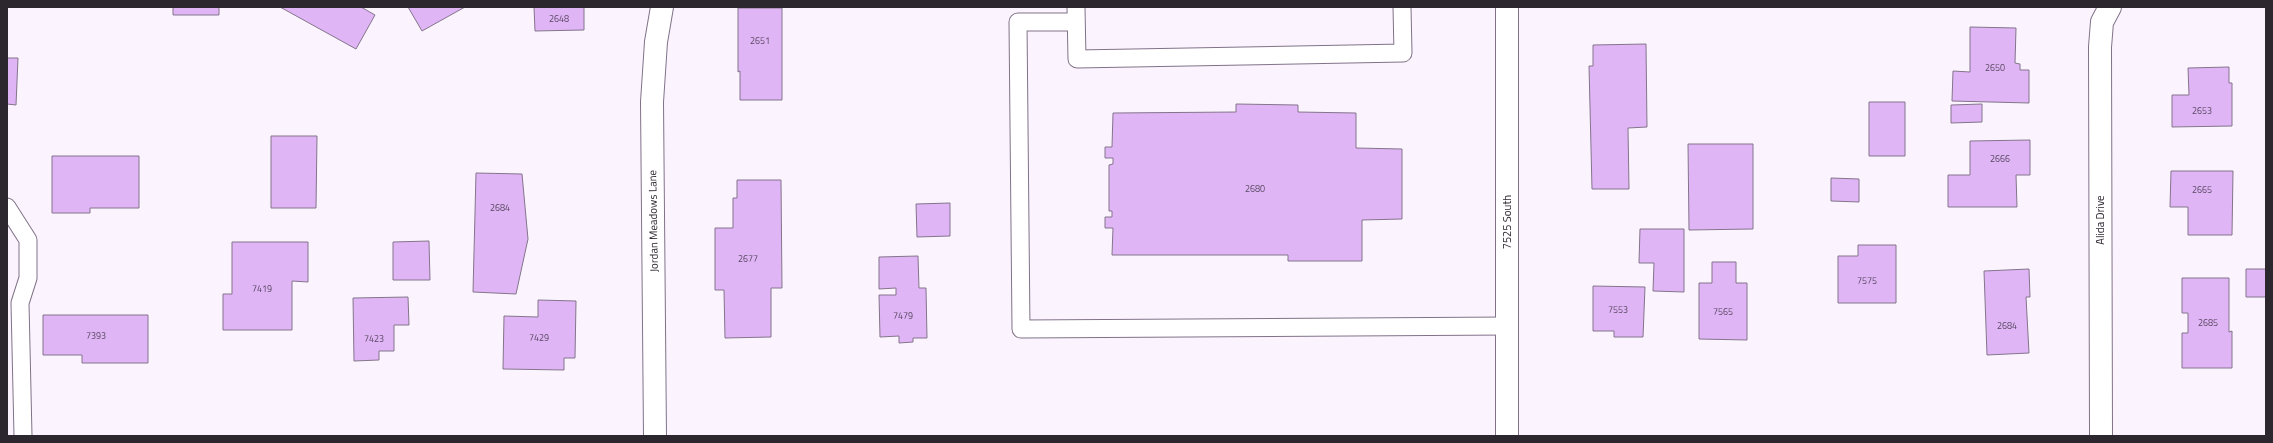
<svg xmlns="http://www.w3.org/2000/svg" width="2273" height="443" font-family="'Titillium Web',sans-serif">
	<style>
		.building { fill: #e0b5f6; stroke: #84758b }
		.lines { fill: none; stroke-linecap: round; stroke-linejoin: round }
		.lane-casing { stroke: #817288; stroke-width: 19 }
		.street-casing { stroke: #817288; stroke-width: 24 }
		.lane { stroke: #fff; stroke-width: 17 }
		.street { stroke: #fff; stroke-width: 22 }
		.labels { text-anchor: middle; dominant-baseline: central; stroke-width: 3; stroke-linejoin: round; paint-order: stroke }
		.number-label { font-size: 9px; fill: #594a61 }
		.street-label { font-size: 11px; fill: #2c262f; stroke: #fff }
	</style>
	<rect width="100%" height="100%" fill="#fbf4fe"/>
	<path class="building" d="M173 7H219V15H173Z
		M280 7H361L375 15 356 49Z
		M408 7H465L422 31Z
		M534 7H584V30L535 31Z
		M738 8H782V100H740V71L738 72Z
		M1970 27 2016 28 2015 63 2020 64V70H2029V103L1952 101 1953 71 1970 72Z
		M1646 44 1647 127 1628 128 1629 189H1592L1589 66H1593V45Z
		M7 58H18L16 105 7 104Z
		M2229 67V83H2232V126L2172 127V95H2189L2188 68Z
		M1869 102H1905V156H1869Z
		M1236 104 1298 105V112L1356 113V148L1402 149V219L1362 220V261H1288V255H1112L1113 228H1105V217H1112V211H1109V165L1113 164V158H1105V147H1112L1113 113 1236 112Z
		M1982 104V122L1951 123V105Z
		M271 136H317L316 208H271Z
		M2030 140V175H2016L2017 207H1948V175H1970V141Z
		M1688 144H1753V229L1689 230Z
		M52 156H139V208H90V213H52Z
		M2171 171H2233L2232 235H2188V207H2170Z
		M476 173 522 174 528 239 516 294 473 292Z
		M1831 178 1859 179V202L1831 201Z
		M737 180H781L782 288H771V337L725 338 724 290H715V228H733V198H737Z
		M950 203V236L917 237 916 204Z
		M1640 229H1684V292L1653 291 1654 263H1639Z
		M429 241 430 280H393V242Z
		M232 242H308V282L292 281V330H223V294H232Z
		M1858 245H1896V303H1838V256H1858Z
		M918 256 919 288H926L927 338H913V342L899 343V336L880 337 879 295H896V288L879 289V257Z
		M1712 262H1736V283H1747V340L1699 339V283H1712Z
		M2029 269 2030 297H2026L2029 353 1987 355 1984 271Z
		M2246 269H2266V297H2246Z
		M2182 278H2229V332L2232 331V368H2182V333H2188V313H2182Z
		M1593 286 1645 287 1643 337H1614V331H1593Z
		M408 297 409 325H394V351H379V360L354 361 353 298Z
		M538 300 576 301 575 358H564V370L503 369 504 316 538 317Z
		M43 315H148V363H82V355H43Z"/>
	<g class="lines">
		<g class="lane-casing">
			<path id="lane" d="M1076 7 1077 59 1403 53 1402 7
				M1076 22H1018L1021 329 1508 326
				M7 207 28 240V278L20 303 23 436"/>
		</g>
		<g class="street-casing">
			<path id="street" d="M1507 7V436
				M655 436 652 102 656 42 662 7
				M2101 436 2100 47 2102 22 2110 7"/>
		</g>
		<use href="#lane" class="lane"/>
		<use href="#street" class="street"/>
	</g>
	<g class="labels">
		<g class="number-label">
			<text x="559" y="18">2648</text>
			<text x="760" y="40">2651</text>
			<text x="1995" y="67">2650</text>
			<text x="2202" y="110">2653</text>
			<text x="2000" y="158">2666</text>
			<text x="1255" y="188">2680</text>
			<text x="2202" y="189">2665</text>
			<text x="500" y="207">2684</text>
			<text x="748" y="258">2677</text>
			<text x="1867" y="280">7575</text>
			<text x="262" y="288">7419</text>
			<text x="1618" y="309">7553</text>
			<text x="1723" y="311">7565</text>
			<text x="903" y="315">7479</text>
			<text x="2208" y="322">2685</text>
			<text x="2007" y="325">2684</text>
			<text x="96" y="335">7393</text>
			<text x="539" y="337">7429</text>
			<text x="374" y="338">7423</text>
		</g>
		<g class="street-label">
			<text transform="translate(2100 220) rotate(-90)">Alida Drive</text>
			<text transform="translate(653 221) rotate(-91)">Jordan Meadows Lane</text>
			<text transform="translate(1507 222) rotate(-90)">7525 South</text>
		</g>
	</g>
	<rect width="2273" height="443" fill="none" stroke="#2c262f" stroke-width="16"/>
</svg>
